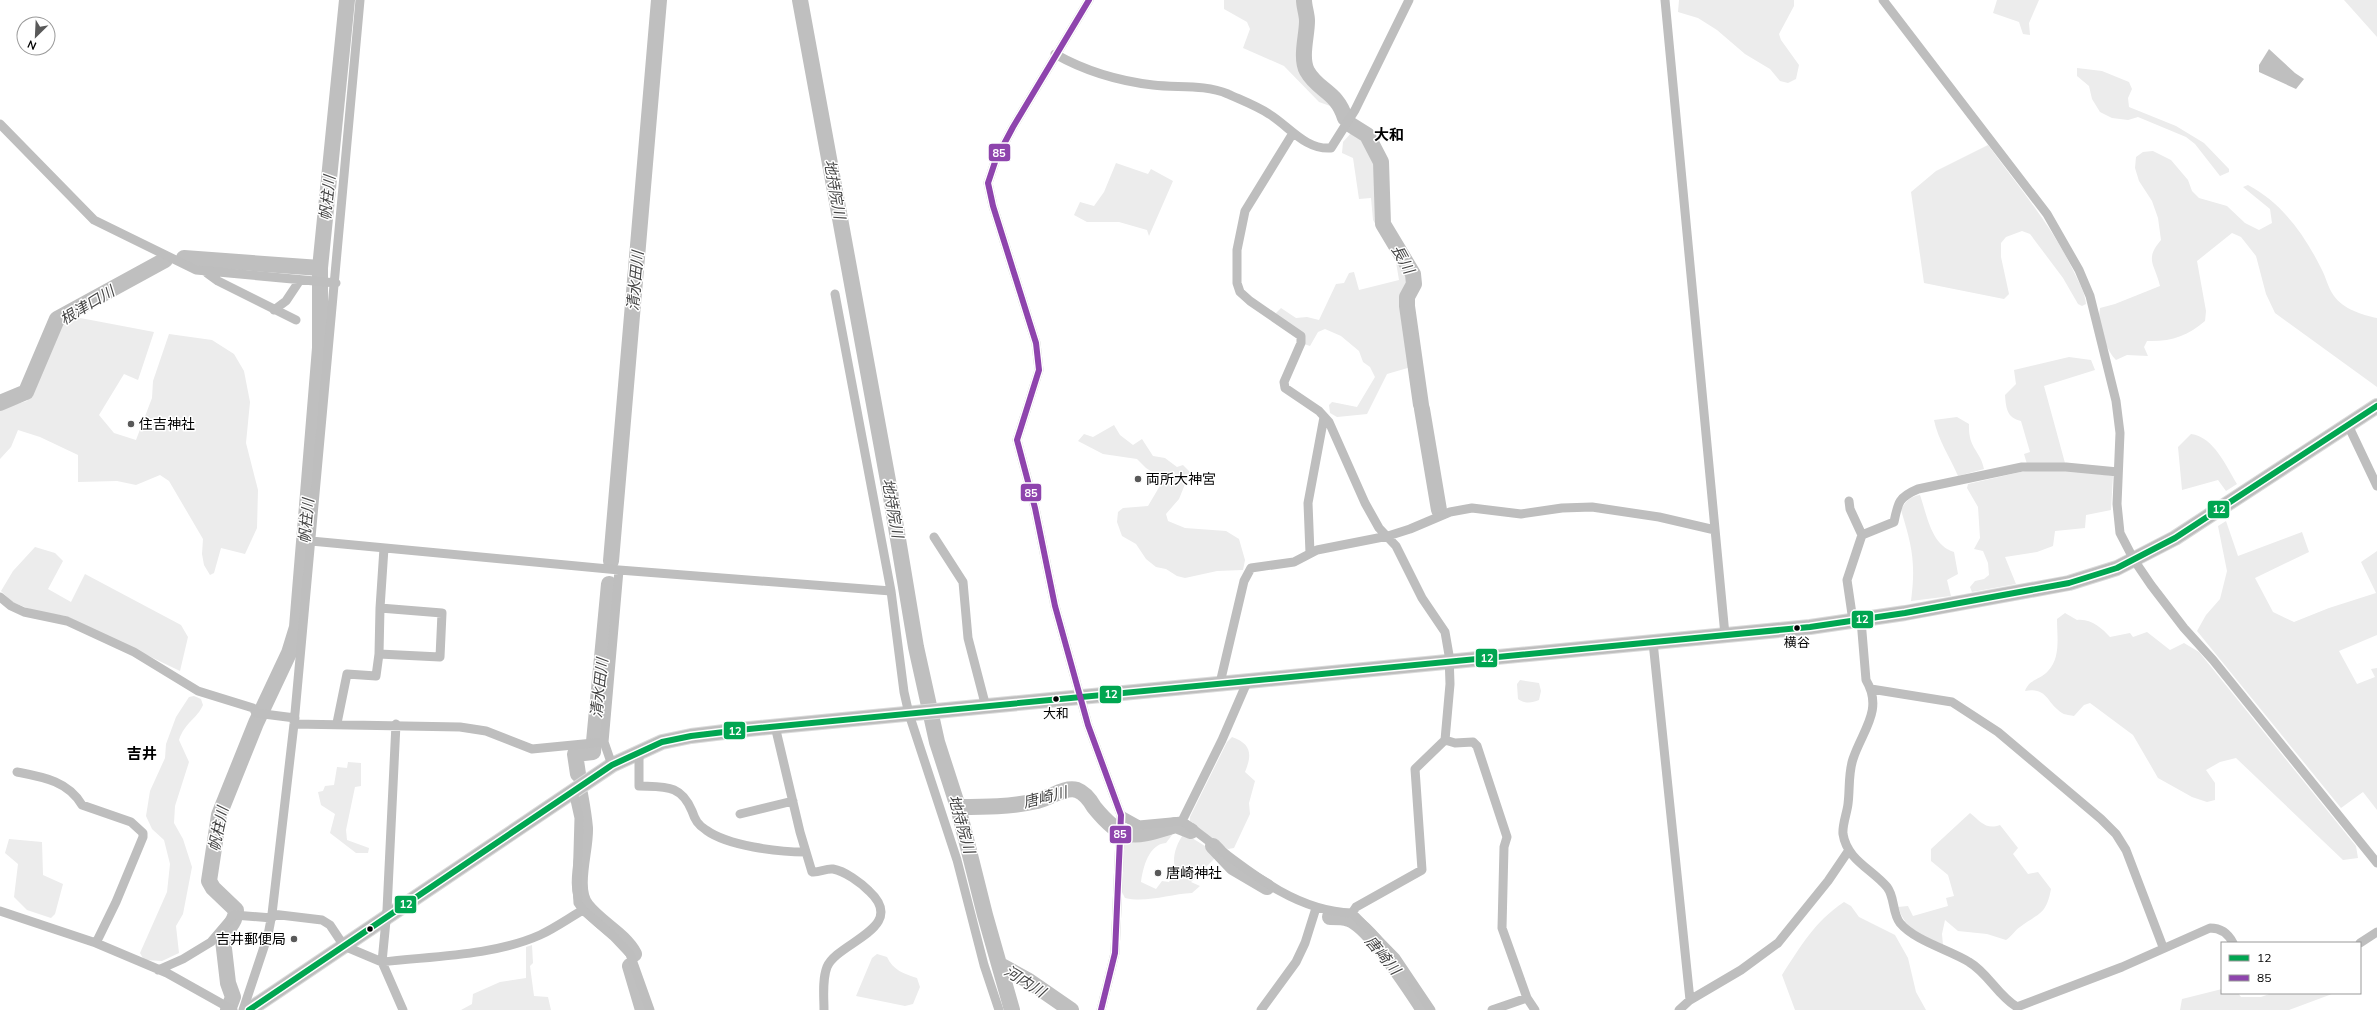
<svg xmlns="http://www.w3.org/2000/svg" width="2377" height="1010" font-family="Mulish,'Noto Sans JP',sans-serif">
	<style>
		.green { fill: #ececec }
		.water { fill: #bfbfbf }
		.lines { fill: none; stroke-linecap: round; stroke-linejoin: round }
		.river { stroke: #bfbfbf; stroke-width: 16 }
		.highway-casing { stroke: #dbdbdb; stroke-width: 16 }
		.minor { stroke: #bebebe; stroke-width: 9 }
		.highway { stroke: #bebebe; stroke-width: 14 }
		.bus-1-casing { stroke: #fff; stroke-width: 9 }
		.bus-2-casing { stroke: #fff; stroke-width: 9 }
		.bus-1 { stroke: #00a651; stroke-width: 6 }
		.bus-2 { stroke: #8e44ad; stroke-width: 6 }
		.poi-dot { fill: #595959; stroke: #fff; stroke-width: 1.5 }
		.bus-dot { fill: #000; stroke: #fff; stroke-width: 1.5 }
		.labels { text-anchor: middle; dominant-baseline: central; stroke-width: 3; stroke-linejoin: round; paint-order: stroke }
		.bus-label { font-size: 13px; fill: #000; stroke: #fff }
		.poi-label { font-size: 14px; fill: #000; stroke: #fff; text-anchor: start }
		.neighbourhood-label { font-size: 15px; font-weight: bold; fill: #000; stroke: #fff }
		.water-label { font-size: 15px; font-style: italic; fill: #444; stroke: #fff }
		.line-badge { stroke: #fff; stroke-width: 1.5 }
		.badge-label { font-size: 11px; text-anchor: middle; font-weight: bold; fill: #fff }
	</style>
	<rect width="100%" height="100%" fill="#fff"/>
	<path class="green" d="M1224 0H1302L1304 24 1301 66 1306 77 1335 101 1333 107 1319 102 1284 66 1243 48 1250 29 1247 22 1224 9Z
		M1679 0H1794V6L1779 34 1781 40 1799 65 1796 79 1788 83 1780 81 1770 69 1745 54 1717 30 1698 18 1678 12Z
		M1997 0H2039L2029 23 2030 35 2023 34 2019 22 1993 13Z
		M2344 0H2377V37Z
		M2077 68 2102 71 2129 82 2132 89 2128 98 2129 107 2176 126 2204 143 2229 169V172L2220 176 2195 144 2186 137 2138 117 2128 120 2112 118 2100 112 2092 99 2089 86 2077 76Z
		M1357 132 1366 138 1378 164 1380 224 1411 277V284L1403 308 1411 367 1387 374 1367 414 1337 417 1330 413 1329 405 1332 402 1357 407 1375 377 1370 367 1363 362 1359 351 1341 336 1325 329 1318 332 1310 346 1304 344 1274 315 1281 308 1296 318 1307 317 1319 320 1336 284 1344 283 1349 273 1354 272 1359 290 1399 280 1395 256 1373 220 1371 198 1359 199 1353 158 1342 153 1343 142 1351 133Z
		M1988 145C2018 186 2052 226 2074 272 2079 283 2085 292 2086 304L2082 306 2078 304 2063 278 2030 234 2022 231 2006 237 2001 243V257L2009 294 2004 299 1924 283 1911 192 1936 171Z
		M2153 151 2171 160 2188 180 2192 191 2199 198 2227 206 2245 223 2259 230 2272 223 2270 209 2243 187 2248 185C2282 203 2304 234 2321 268 2326 277 2328 288 2334 296 2343 309 2363 315 2377 318V387L2275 313 2266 294 2256 256 2241 237 2232 233 2197 261 2206 311 2205 321C2188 336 2170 342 2147 341L2144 347 2148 356 2127 355 2116 360C2105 349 2097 323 2100 308L2115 304 2160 286C2155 264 2144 260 2161 240L2158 218 2152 201 2139 181 2135 168 2136 157 2143 152Z
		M1116 163 1148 174 1151 169 1173 181 1149 236 1147 230 1119 222H1087L1074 215 1080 202 1094 206 1104 192Z
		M75 317 154 332 138 380 124 374 99 415 114 433 136 440 152 398 153 381 169 334 212 340 234 354 244 371 250 402 246 443 258 490 257 528 245 554 221 548 214 573 210 575 204 565 202 554 203 539 169 481 160 475 136 485 117 481 78 482V455L40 437 18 430 11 447 0 459V409L27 401 58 326Z
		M2069 357 2091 360 2095 370 2044 386 2065 463 2027 464 2024 454 2030 452 2021 421C2007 418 2006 408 2005 395L2016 384 2014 370Z
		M1957 417 1969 424C1968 449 1980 450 1984 469L1958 476C1950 457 1938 440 1934 420Z
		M1114 425 1120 435 1133 445 1142 439 1153 456 1165 458 1177 467 1183 465 1190 472 1179 499 1166 514 1168 521 1185 528 1226 531 1239 539 1245 560 1243 570 1217 571 1185 578 1177 576 1166 569 1156 567 1146 559 1136 544 1122 536 1117 522 1118 512 1123 508 1148 506 1161 484 1160 477 1146 468 1137 459 1103 454 1078 441 1084 434 1093 437Z
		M2191 434C2214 437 2226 466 2237 484L2226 491 2218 480 2182 490 2178 447Z
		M2025 471H2074L2113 476 2111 510 2086 515 2085 528 2055 531 2053 546 2037 552 2005 557 2016 584 1972 592 1970 587 1975 581 1984 579 1989 575 1988 563 1983 551 1974 549 1980 538 1978 507 1967 488 1968 484Z
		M1920 495C1927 515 1931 545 1954 552L1958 574 1947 580 1951 596 1911 601C1916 563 1912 546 1901 510 1906 501 1909 497 1920 495Z
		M2226 521 2238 556 2302 532 2309 552 2255 578 2273 612 2294 622 2329 608 2376 593 2361 562 2377 551V635L2339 651 2357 684 2375 677 2371 669 2377 668V810L2363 792 2341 808 2197 631 2206 615 2220 599 2227 571 2218 526Z
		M35 547 55 553 63 561 48 589 71 602 85 574 181 625 188 637 180 671 66 616 35 611 12 602 1 591 13 571Z
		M2065 613 2077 620C2090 618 2102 628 2110 637L2130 633 2133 637 2147 632 2170 650 2184 643 2199 652 2356 846 2358 858 2343 860 2236 758 2220 762 2206 770 2215 783V800L2207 802 2192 797 2158 778 2133 735 2090 703 2084 705 2074 716C2071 715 2065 715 2062 713 2046 703 2048 687 2025 691 2029 679 2040 680 2048 671 2061 658 2057 636 2057 619Z
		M1520 680 1539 683 1541 691 1539 700C1532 703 1525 704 1518 699L1517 684Z
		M194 696 201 699 203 705C197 719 185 722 179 740L189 762 175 806 174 823 183 839 192 867 183 914 176 926 179 953 162 961 144 960 140 953 167 892 170 864 164 840 152 829 146 816 150 791 165 758 166 744 176 717 189 697Z
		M1232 737C1252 744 1252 755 1245 772L1255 781 1249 803 1250 814 1234 848 1228 849 1190 823V817L1227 742Z
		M348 762 361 763V786L355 787 346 830 347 840 369 848 368 853H356L330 833 335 814 321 805 318 792 323 791 325 786 334 785 337 767 347 768Z
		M1970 813C1981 822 1986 830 2000 825L2018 848 2013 854 2028 874 2038 872 2051 889C2046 915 2040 912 2020 927 2015 930 2012 936 2006 940L1987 934 1958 931 1945 920 1942 934 1943 945C1924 936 1905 930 1898 907L1908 906 1913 916 1948 906 1946 898 1954 896 1948 875 1931 861V849Z
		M1123 825 1148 829 1159 834 1173 829 1172 835 1166 843C1149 844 1143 867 1141 882L1156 889 1162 881 1169 882 1175 870C1172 856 1176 845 1184 833L1213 851 1214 859 1191 882 1200 886 1192 893C1170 894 1147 903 1125 898L1121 890Z
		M9 839 42 842 43 875 63 884 55 914 51 918 27 910 14 897 18 864 5 853Z
		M1844 902 1851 906 1859 917 1895 935 1908 958 1916 992 1926 1010H1795L1782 975C1801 946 1814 922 1844 902Z
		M532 945 533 963 530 966 534 996 548 997 551 1010H461L472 1004 473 994 500 982 526 978V947Z
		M877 954 887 957C893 970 904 974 917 978L920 987 913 1004 905 1006 856 996 872 958Z
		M2222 989V993H2238L2241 997H2261L2272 993H2350L2332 994 2289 1010H2180L2182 999Z"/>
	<path class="water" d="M2269 49 2295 73 2304 79 2296 89 2259 72V65Z"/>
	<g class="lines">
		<path class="river" d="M800 0 891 497 916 647 937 742 958 807 985 915 1012 1010
			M1304 0C1304 7 1307 14 1307 21 1307 36 1300 57 1307 71 1318 91 1337 91 1345 118
			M1351 125 1367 135 1381 162 1383 224 1413 274 1414 284 1407 297V306L1421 405
			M184 258 320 268
			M0 403 26 392 57 319 165 260
			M1422 409 1439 510
			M611 561 659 0
			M578 774 575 754 593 752 609 584
			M580 794C582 805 584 816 585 828 586 850 572 888 586 906 600 924 623 934 634 954
			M958 807C984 807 1011 807 1037 801 1049 799 1064 786 1077 790 1085 793 1090 800 1094 807 1124 844 1135 837 1176 825L1191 831
			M1213 846 1233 867 1267 887
			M1330 917C1336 917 1344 917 1349 919 1371 927 1410 989 1424 1010
			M1000 965 1029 981 1071 1010
			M630 966 643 1010
			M228 1010 233 997 228 983 223 940C226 928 236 923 236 910L213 888 209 881 219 815 256 723 289 653 297 627 320 348V268L347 0"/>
		<g class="highway-casing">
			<path id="highway" d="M249 1010 612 765 662 742 691 736 749 729 1810 627 1905 613 2069 583 2117 568 2175 538 2377 406"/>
		</g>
		<path class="minor" d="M1089 0 1013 127 996 159 988 183 993 206 1036 343 1039 370 1017 440 1035 508 1055 606 1088 725 1121 815 1115 953 1101 1010
			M1665 0 1725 635
			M1883 0 2047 214 2079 270 2090 296 2116 401 2120 433 2117 504 2120 533 2134 560 2151 585 2184 628 2213 660 2377 863
			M1055 54C1085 71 1119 81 1153 85 1178 88 1204 84 1228 94 1241 100 1257 106 1269 114 1289 126 1305 150 1331 148L1355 110 1409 0
			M0 124 94 220 196 270 336 283
			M1293 133 1245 211 1237 250V283L1240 292 1250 301 1301 336V343L1284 382 1285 388 1319 411 1329 422 1365 503 1379 528 1396 546 1422 598 1445 632 1449 655 1450 684 1445 740 1415 769 1422 870 1356 907 1352 913
			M207 273 218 281 296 320
			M835 294 891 591 904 692 909 714 957 860 984 965 999 1010
			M274 310 286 301 300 280
			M2348 425 2377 486
			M1849 501 1850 509 1862 535 1847 580 1853 621
			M1862 535 1894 522C1898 502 1899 497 1918 489L2022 467H2066L2118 472
			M934 537 963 582 968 638 986 707
			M311 541 619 570 891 591
			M1310 553 1308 503 1324 417
			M0 597 11 606 24 612 67 621 134 652 198 691 253 708 256 713 295 718
			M380 608 379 654 440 657 442 613 380 608 384 548
			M1861 620 1866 680C1884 710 1862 731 1853 759 1848 774 1850 789 1848 804 1847 813 1842 825 1843 834 1847 860 1872 869 1887 887 1895 897 1892 913 1900 923 1915 941 1950 950 1969 962 1988 973 1998 996 2017 1007L2122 967 2210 928C2221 928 2228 933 2233 943
			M1653 642 1690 1000
			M1220 683 1244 581 1251 568 1294 562 1317 550 1388 536 1410 529 1450 512 1472 508 1521 514 1562 508 1592 507 1659 517 1715 530
			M1871 689 1952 702 1998 732 2101 819 2116 834 2126 850 2163 947
			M337 723 347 674 376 676 379 654
			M294 724 460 727 486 731 532 749 604 742
			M396 724 387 910 382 962C432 956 493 956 540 935 555 928 569 918 583 910
			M775 726 800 832 812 872C819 873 826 868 833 869 845 871 861 883 869 891 909 928 837 942 827 967 822 980 824 997 824 1010
			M1445 740 1455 743 1473 742 1477 746 1507 837 1504 847 1502 928 1527 998 1535 1010
			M636 752 639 756V786C665 787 681 784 692 811 695 820 698 825 706 830 728 846 778 852 805 852
			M612 765 604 742 619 570
			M17 772C43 777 68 781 82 805L131 822 143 833V837L116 902 96 943
			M573 791 579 818 577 886 578 903 583 910 613 936 630 954 650 1010
			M740 814 793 801
			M1121 815 1139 825 1182 821C1233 857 1286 911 1352 913L1396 958 1431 1010
			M1182 821 1222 740 1248 680
			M0 911 96 943 167 973 233 1010
			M272 914 322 920 330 925 344 946 382 962 403 1010
			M2360 943 2377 932
			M158 970 183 959 211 942 234 915 272 918
			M243 1010 268 935 272 914 294 724 360 0
			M1261 1010 1296 962 1305 943 1316 908
			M1492 1010 1527 998
			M1679 1010 1690 1000 1741 970 1778 943 1828 881 1849 850"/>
		<use href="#highway" class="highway"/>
		<g class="bus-1-casing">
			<path id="bus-1" d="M249 1010 612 765 662 742 691 736 749 729 1810 627 1905 613 2069 583 2117 568 2175 538 2377 406"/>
		</g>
		<g class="bus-2-casing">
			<path id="bus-2" d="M1089 0 1013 127 996 159 988 183 993 206 1036 343 1039 370 1017 440 1035 508 1055 606 1088 725 1121 815 1115 953 1101 1010"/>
		</g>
		<use href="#bus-1" class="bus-1"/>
		<use href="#bus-2" class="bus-2"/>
	</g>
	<g class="poi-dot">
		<circle cx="131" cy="424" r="4"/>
		<circle cx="1138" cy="479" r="4"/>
		<circle cx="1158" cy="873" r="4"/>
		<circle cx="294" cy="939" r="4"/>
	</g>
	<g class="bus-dot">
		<circle cx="1797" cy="628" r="3.5"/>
		<circle cx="1056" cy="699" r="3.5"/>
		<circle cx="370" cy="929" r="3.5"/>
	</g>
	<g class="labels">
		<g class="bus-label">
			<text x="1797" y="642">横谷</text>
			<text x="1056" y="713">大和</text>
		</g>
		<g class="poi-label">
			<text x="139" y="424">住吉神社</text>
			<text x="1146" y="479">両所大神宮</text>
			<text x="1166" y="873">唐崎神社</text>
			<text x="286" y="939" text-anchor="end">吉井郵便局</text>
		</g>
		<g class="neighbourhood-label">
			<text x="1389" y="134">大和</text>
			<text x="142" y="753">吉井</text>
		</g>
		<g class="water-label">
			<text transform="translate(835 189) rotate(80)">地持院川</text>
			<text transform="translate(327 198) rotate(-84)">帆柱川</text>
			<text transform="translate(1403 259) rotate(61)">長川</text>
			<text transform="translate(635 281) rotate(-85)">清水田川</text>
			<text transform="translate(87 305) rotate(-31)">根津口川</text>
			<text transform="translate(893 508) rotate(80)">地持院川</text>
			<text transform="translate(306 521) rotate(-85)">帆柱川</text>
			<text transform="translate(599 688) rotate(-84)">清水田川</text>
			<text transform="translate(1045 797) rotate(-14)">唐崎川</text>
			<text transform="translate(962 824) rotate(74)">地持院川</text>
			<text transform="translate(218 829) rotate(-78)">帆柱川</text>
			<text transform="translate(1383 955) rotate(50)">唐崎川</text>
			<text transform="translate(1025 981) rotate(32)">河内川</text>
		</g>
	</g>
	<g class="line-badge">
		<rect x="988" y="143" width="23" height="19" rx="4" fill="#8e44ad"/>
		<rect x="1020" y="483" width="22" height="19" rx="4" fill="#8e44ad"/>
		<rect x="2207" y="500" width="23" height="19" rx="4" fill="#00a651"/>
		<rect x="1851" y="610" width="23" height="19" rx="4" fill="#00a651"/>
		<rect x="1475" y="648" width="23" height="20" rx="4" fill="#00a651"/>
		<rect x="1099" y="685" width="23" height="19" rx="4" fill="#00a651"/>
		<rect x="723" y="721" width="23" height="19" rx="4" fill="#00a651"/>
		<rect x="1109" y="825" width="23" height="19" rx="4" fill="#8e44ad"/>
		<rect x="394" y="895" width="23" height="19" rx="4" fill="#00a651"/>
	</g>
	<g class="badge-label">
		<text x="999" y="157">85</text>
		<text x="1031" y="497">85</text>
		<text x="2219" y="513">12</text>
		<text x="1862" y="623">12</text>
		<text x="1487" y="662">12</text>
		<text x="1111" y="698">12</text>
		<text x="735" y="735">12</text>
		<text x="1120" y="838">85</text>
		<text x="406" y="908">12</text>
	</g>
	<rect x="2221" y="942" width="140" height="52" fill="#ffffff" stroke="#999999"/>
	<rect x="2229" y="955" width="20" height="6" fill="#00a651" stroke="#999999"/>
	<text x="2257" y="962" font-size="12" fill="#000000">12</text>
	<rect x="2229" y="975" width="20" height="6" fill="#8e44ad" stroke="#999999"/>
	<text x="2257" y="982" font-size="12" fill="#000000">85</text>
	<g transform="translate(36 36) rotate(204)"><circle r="19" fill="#ffffff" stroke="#999999"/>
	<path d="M0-3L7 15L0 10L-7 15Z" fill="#595959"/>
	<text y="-6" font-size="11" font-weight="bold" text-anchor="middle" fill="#000000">N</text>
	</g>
</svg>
